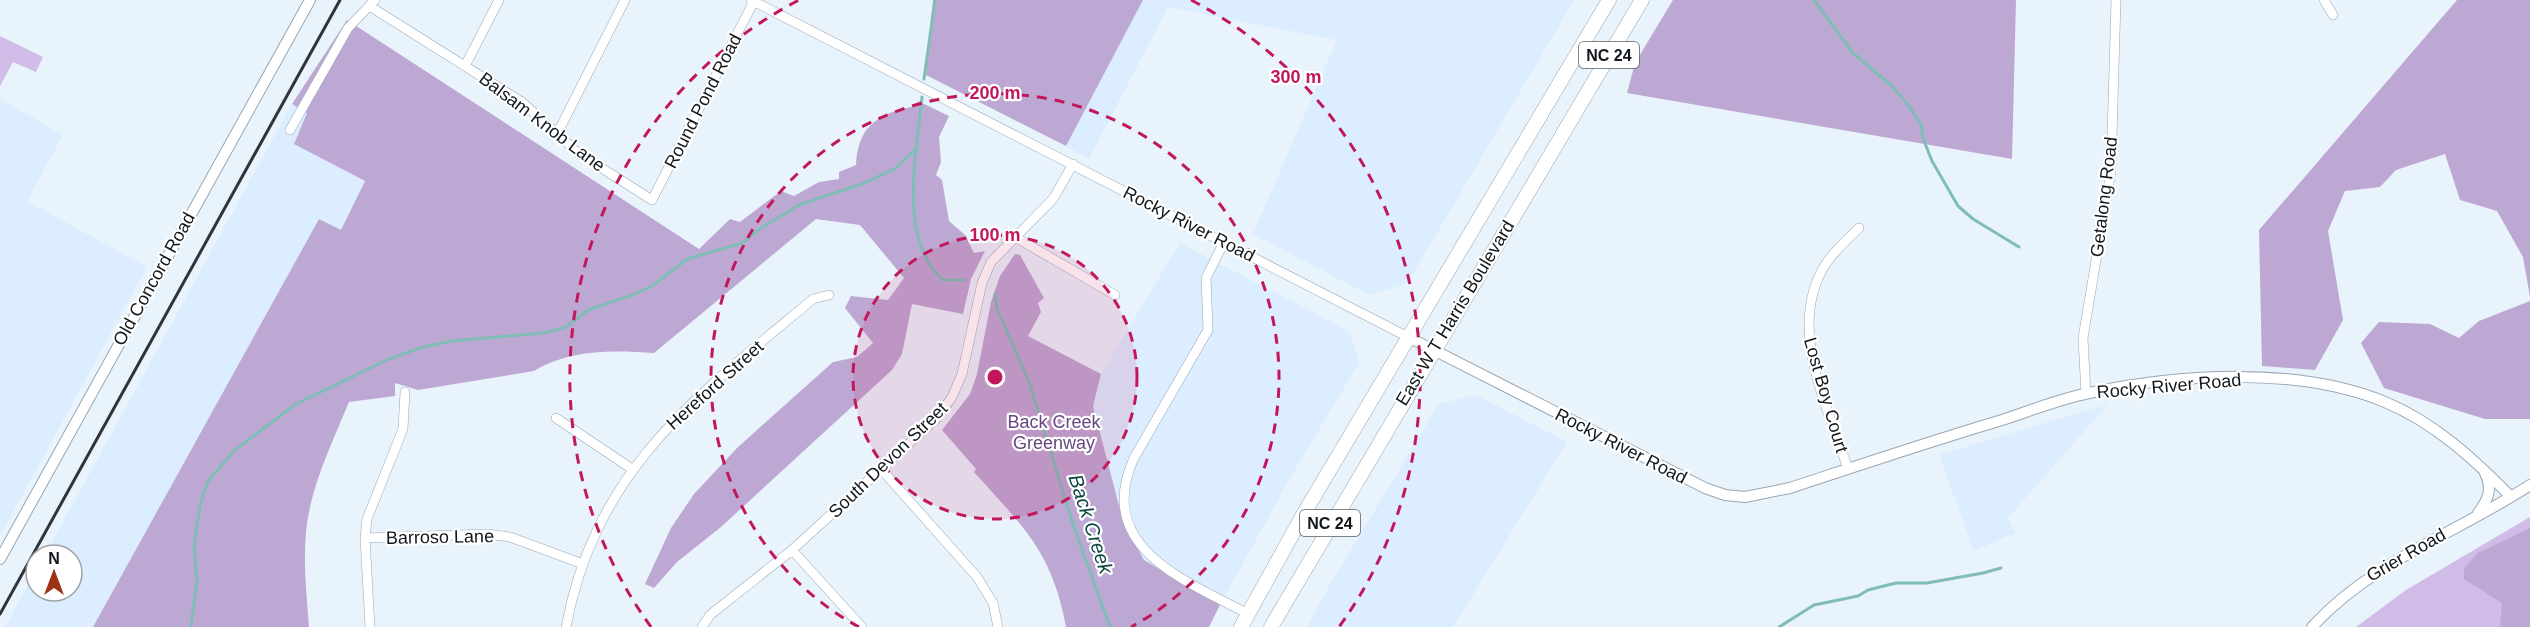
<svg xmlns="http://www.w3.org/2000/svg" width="2530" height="627" font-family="Helvetica,sans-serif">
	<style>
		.built { fill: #dbedfe }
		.green { fill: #d0bce7 }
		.forest { fill: #bda8d3 }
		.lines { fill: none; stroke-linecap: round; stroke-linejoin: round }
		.stream { stroke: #7fbdb6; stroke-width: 3 }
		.minor-casing { stroke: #97a7b5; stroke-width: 10 }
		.tertiary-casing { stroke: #97a7b5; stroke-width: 12 }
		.primary-casing { stroke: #97a7b5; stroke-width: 15 }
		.minor { stroke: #fff; stroke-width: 9 }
		.tertiary { stroke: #fff; stroke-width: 10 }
		.primary { stroke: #fff; stroke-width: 14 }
		.rail { stroke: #2e343a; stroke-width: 3 }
		.ring { fill: none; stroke: #c2185b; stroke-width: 3; stroke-dasharray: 10 8 }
		.labels { text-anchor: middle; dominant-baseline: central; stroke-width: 4.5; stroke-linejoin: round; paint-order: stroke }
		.shield { fill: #fff; stroke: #585d60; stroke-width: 1.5 }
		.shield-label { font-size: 16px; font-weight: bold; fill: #11171c }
		.street-label { font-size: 18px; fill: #11171c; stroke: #fff }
		.park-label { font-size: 18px; fill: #654880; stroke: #fff }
		.water-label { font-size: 20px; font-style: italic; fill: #0e4742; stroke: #fff }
		.centre { fill: #c2185b; stroke: #fff; stroke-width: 3 }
		.ring-label { font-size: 18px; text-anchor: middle; font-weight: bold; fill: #c2185b; stroke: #fff; stroke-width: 4.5; stroke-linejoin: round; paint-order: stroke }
	</style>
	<rect width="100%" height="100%" fill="#e9f3fc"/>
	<path class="built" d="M1143 0H1574L1407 284 1369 295 1253 234 1337 40 1168 7 1089 159 1066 146Z
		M0 99 63 135 27 201 147 267 0 536Z
		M292 104 308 113 294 144 365 180 341 231 319 219 93 627H5L36 570V591H72V555H45Z
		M1180 243 1349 331 1359 363 1290 478 1220 605 1144 560 1123 521 1093 406 1101 374Z
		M1476 395 1567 442 1453 627H1307L1329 586 1439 404Z
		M2108 404 2008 518 2015 533 1974 551 1939 455Z"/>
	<path class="green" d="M0 36 43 57 36 72 13 62 0 86Z
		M2530 517V627H2356L2406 590Z"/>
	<path class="forest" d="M933 0H1143L1066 146 926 75Z
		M1673 0H2016L2012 159 1627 93 1635 63Z
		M2457 0H2530V297L2523 257 2497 211 2460 200 2445 154 2396 170 2380 187 2345 191 2328 231 2343 320 2315 370 2262 366 2259 230Z
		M347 20 699 249 730 219 740 222 781 191 794 196 819 182 839 179V172L856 165C858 125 879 113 916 106L918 101 949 116 939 137 941 162 936 175 942 180 949 221 965 235 974 253 985 251 971 279 963 314 912 304 902 354 892 370 721 527 677 562 654 588 645 584 671 528 694 494 737 448 833 362 857 357 873 343 845 308 851 296 888 300 904 278 860 225 816 219 654 353C613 350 570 349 534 371L418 390 395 383V396L349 402C335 436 318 471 310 507 301 546 306 587 309 627H93L319 219 341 230 365 181 294 144 307 113 292 104Z
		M1015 254 1020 255 1044 298 1038 303 1041 312 1028 336 1101 374 1093 406 1123 521 1144 560 1220 605 1209 627H1066C1052 551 1023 527 974 472L976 469 942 430 970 394 977 374 991 302 1000 276Z
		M2530 301V419H2485L2384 388 2361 343 2379 322 2430 324 2459 338 2479 321Z
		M2530 528V627H2500L2502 603 2464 579V568L2478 553Z"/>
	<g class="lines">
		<path class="stream" d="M1814 0 1853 53 1892 86 1909 106 1922 126V136L1932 161 1958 206 1973 219 2019 247
			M924 79 935 0
			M922 97C917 151 897 240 943 280H964
			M995 295 997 309 1029 382 1075 530 1110 627
			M191 627 197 581 194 546 200 505 208 481 235 450 296 404 389 359 420 348 451 341 544 333 566 327 588 310 633 295 654 285 687 259 742 243 761 228 799 205 865 183 896 168 917 148
			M1779 627 1814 605 1858 596 1868 590 1896 583H1927L1983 573 2001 568"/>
		<g class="minor-casing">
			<path id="minor" d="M751 0 1408 337
				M2324 0 2333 15
				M371 7 522 102 578 153 652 200 754 1
				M465 66 499 0
				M290 130 348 28 375 0
				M557 134 625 0
				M1015 237 1115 295
				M1224 242 1206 278 1208 330 1134 458C1093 548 1187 581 1248 614
				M2086 394 2083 338 2111 171 2116 0
				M556 418 632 469
				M881 469 977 577 993 603 998 627
				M1848 469C1827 405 1785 324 1827 262 1836 249 1848 239 1859 228
				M365 538 487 534 510 537 583 564
				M792 550 862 627
				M370 627 365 538 367 519 403 429 405 392
				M566 627C596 468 697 396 813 299L829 295
				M702 627 710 615 792 550 937 418 952 397 962 374 982 283 991 262 1053 199 1073 164"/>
		</g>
		<g class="tertiary-casing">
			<path id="tertiary" d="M1408 337 1705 488 1725 495 1745 497 1790 488C1860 465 1931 441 2002 420 2030 411 2059 399 2089 393 2180 374 2297 366 2385 402 2435 423 2474 459 2511 497
				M2478 513C2488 500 2493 489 2485 473
				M0 559 310 0
				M2312 627C2372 561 2457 533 2530 485"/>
		</g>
		<g class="primary-casing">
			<path id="primary" d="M1241 627 1303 515 1609 0
				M1271 627 1642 0"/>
		</g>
		<use href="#minor" class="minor"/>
		<use href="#tertiary" class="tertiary"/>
		<use href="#primary" class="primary"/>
		<path class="rail" d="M0 614 340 0"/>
	</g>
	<circle cx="995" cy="377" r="142" fill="#c2185b" fill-opacity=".12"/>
	<g class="ring">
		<circle cx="995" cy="377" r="142"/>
		<path d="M859 627A284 284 0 1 1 1131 627"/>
		<path d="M651 627A425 425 0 0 1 799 0M1191 0A425 425 0 0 1 1339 627"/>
	</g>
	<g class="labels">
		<g class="shield">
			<rect x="1579" y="42" width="60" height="26" rx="4.5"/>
			<rect x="1300" y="510" width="60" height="26" rx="4.5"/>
		</g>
		<g class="shield-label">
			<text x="1609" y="55">NC 24</text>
			<text x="1330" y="523">NC 24</text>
		</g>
		<g class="street-label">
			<text transform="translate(703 101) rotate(-63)">Round Pond Road</text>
			<text transform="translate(542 122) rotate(37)">Balsam Knob Lane</text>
			<text transform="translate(2104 197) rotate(-83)">Getalong Road</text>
			<text transform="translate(1189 224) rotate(27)">Rocky River Road</text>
			<text transform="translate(154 279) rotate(-61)">Old Concord Road</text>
			<text transform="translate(1455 313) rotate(-59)">East W T Harris Boulevard</text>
			<text transform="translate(715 385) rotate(-42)">Hereford Street</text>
			<text transform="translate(2169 386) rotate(-5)">Rocky River Road</text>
			<text transform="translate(1826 395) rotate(74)">Lost Boy Court</text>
			<text transform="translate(1621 446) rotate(27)">Rocky River Road</text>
			<text transform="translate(888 460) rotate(-44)">South Devon Street</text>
			<text transform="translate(440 537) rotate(-1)">Barroso Lane</text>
			<text transform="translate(2406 555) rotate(-30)">Grier Road</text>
		</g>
		<g class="park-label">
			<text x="1054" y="422">Back Creek<tspan x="1054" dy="21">Greenway</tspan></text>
		</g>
		<g class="water-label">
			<text transform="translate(1091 524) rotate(72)">Back Creek</text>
		</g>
	</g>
	<circle cx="995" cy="377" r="9" class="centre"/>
	<g class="ring-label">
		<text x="1296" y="83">300 m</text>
		<text x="995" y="99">200 m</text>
		<text x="995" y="241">100 m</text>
	</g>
	<g transform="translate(54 573)"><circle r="28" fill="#ffffff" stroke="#a0a2a4" stroke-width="1.5"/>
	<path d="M0-4.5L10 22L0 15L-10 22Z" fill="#9b3314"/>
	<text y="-9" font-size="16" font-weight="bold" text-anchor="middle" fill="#11171c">N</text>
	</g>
</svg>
